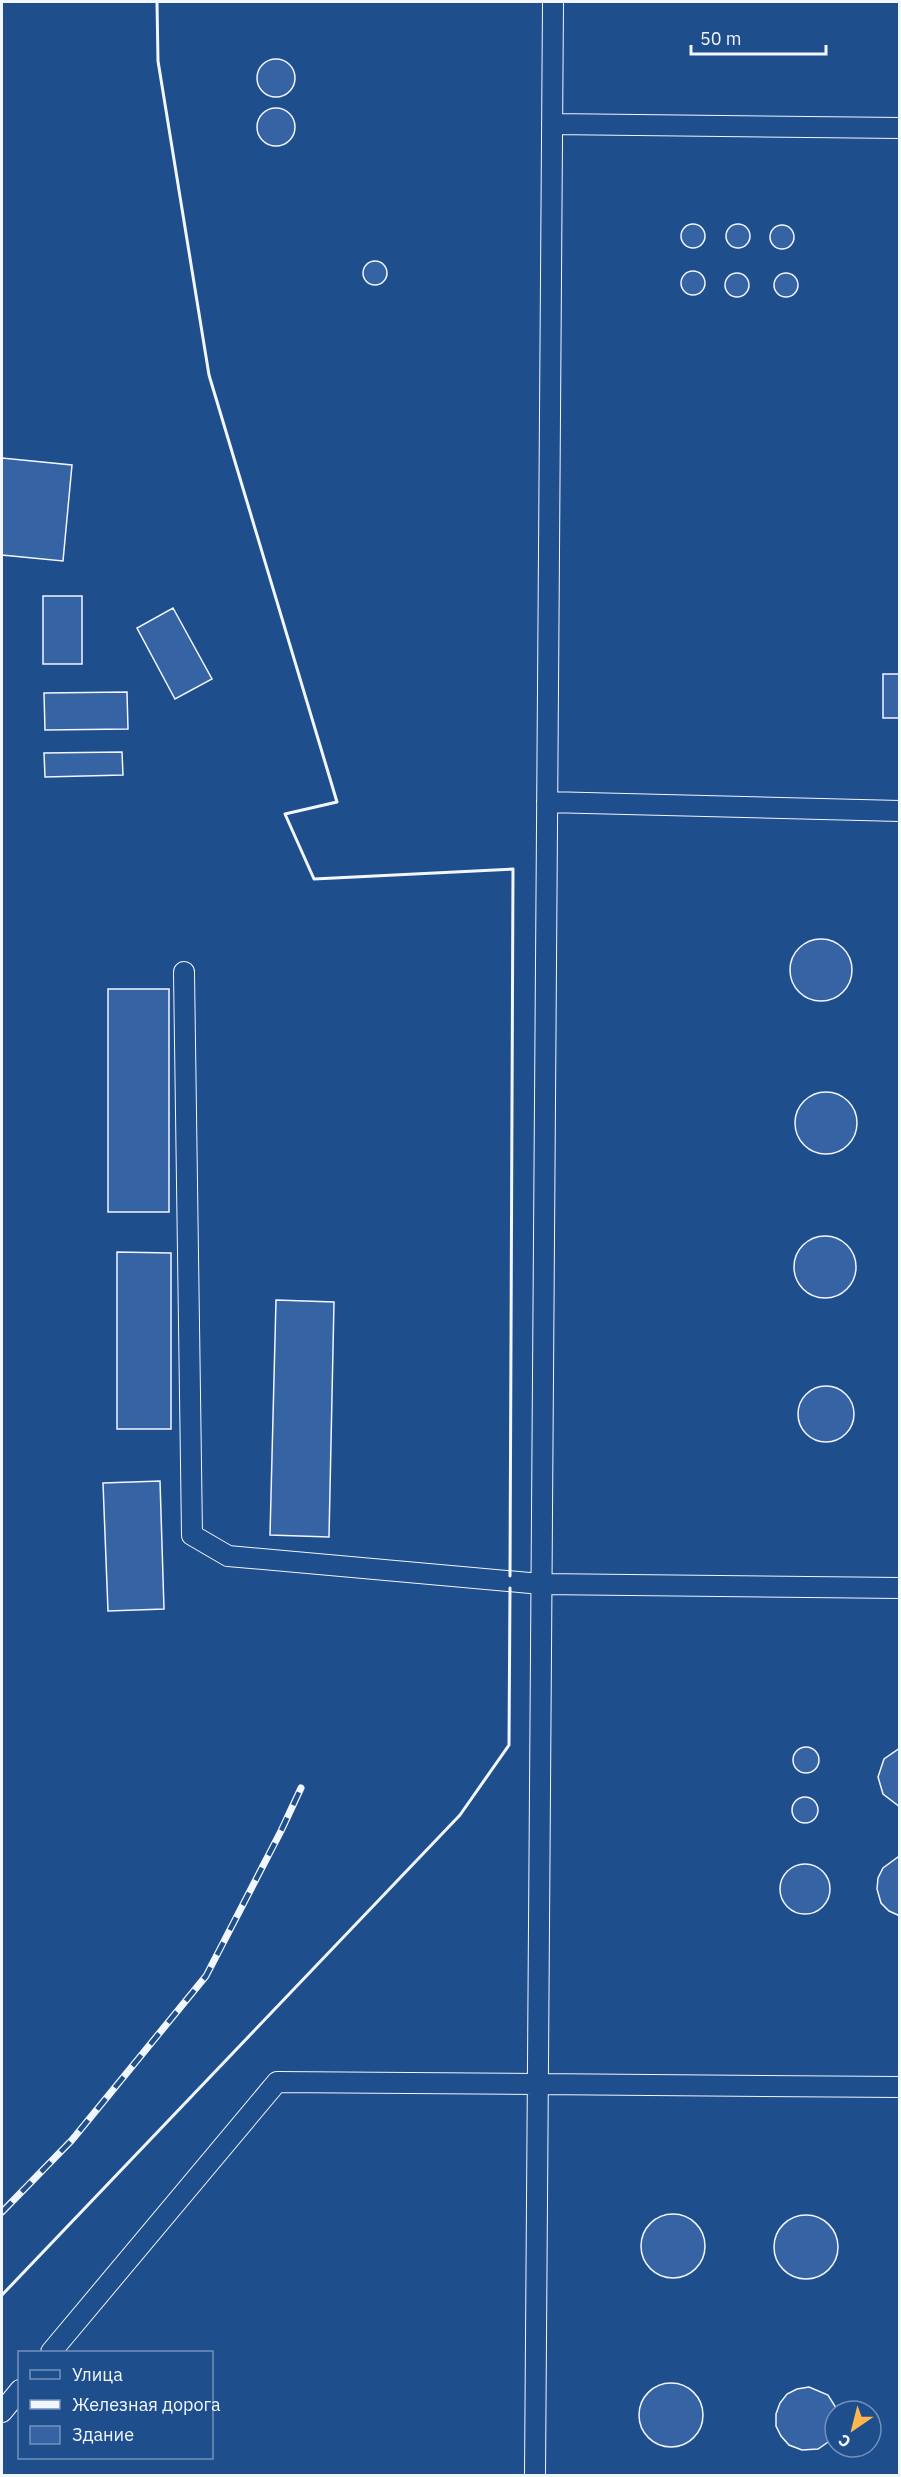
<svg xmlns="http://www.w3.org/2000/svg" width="901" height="2477" font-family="'IBM Plex Sans',sans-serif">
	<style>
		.building { fill: #3563a3; stroke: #f2f6ff; stroke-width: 1.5 }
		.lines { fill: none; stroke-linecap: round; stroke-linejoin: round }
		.minor-casing { stroke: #f2f6ff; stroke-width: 22 }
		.minor { stroke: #1f4e8c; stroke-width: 20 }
		.rail-casing { stroke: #f2f6ff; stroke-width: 7 }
		.rail { stroke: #1f4e8c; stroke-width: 4.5; stroke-dasharray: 14; stroke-linecap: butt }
		.wall { stroke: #f2f6ff; stroke-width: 3 }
	</style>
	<rect width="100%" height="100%" fill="#1f4e8c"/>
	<path class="building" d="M257 78a19 19 0 1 1 38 0a19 19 0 1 1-38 0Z
		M257 127a19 19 0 1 1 38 0a19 19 0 1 1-38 0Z
		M681 236a12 12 0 1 1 24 0a12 12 0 1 1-24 0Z
		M726 236a12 12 0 1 1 24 0a12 12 0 1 1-24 0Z
		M770 237a12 12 0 1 1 24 0a12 12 0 1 1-24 0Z
		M363 273a12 12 0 1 1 24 0a12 12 0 1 1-24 0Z
		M681 283a12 12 0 1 1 24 0a12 12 0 1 1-24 0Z
		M774 285a12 12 0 1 1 24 0a12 12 0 1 1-24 0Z
		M725 285a12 12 0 1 1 24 0a12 12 0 1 1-24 0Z
		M2 458 72 465 63 561 2 555Z
		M43 596H82V664H43Z
		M173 608 212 679 175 699 137 628Z
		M883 674H900V718H883Z
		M127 692 128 729 45 730 44 693Z
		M122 752 123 775 45 777 44 753Z
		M790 970a31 31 0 1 1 62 0a31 31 0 1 1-62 0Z
		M108 989H169V1212H108Z
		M795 1123a31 31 0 1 1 62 0a31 31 0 1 1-62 0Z
		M794 1267a31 31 0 1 1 62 0a31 31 0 1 1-62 0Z
		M117 1252 171 1253V1429H117Z
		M276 1300 334 1302 329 1537 270 1535Z
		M798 1414a28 28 0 1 1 56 0a28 28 0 1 1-56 0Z
		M160 1481 164 1609 108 1611 103 1483Z
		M793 1760a13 13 0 1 1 26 0a13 13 0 1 1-26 0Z
		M900 1748V1807L883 1794 878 1777 884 1759Z
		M792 1810a13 13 0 1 1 26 0a13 13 0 1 1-26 0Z
		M898 1857H900V1916L889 1911 881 1903 877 1889 878 1878 883 1868Z
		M780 1889a25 25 0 1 1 50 0a25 25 0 1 1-50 0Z
		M641 2246a32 32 0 1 1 64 0a32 32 0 1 1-64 0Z
		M774 2247a32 32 0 1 1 64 0a32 32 0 1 1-64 0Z
		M639 2415a32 32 0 1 1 64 0a32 32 0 1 1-64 0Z
		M809 2387 828 2395 838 2411H835V2435L831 2440 818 2449 802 2450 789 2445 781 2436 776 2426V2414L780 2403 787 2394 797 2389Z"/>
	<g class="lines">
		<g class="minor-casing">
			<path id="minor" d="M552 124 900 128
				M547 802 900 811
				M184 972 192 1535 228 1556 541 1584 900 1588
				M51 2352 277 2082 900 2087
				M2 2412 20 2390
				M535 2476 553 2"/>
		</g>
		<use href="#minor" class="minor"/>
		<g class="rail-casing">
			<path id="rail" d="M2 2212 72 2140 206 1976 281 1831 301 1788"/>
		</g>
		<use href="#rail" class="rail"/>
		<path class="wall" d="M157 2 158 61 209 375 337 802 285 814 314 879 513 869 510 1576
			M2 2295 460 1815 509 1745 510 1588"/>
	</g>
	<rect width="901" height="2477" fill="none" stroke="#f2f6ff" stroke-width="6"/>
	<rect x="18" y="2351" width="195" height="108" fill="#1f4e8c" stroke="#7391ba" stroke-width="1.5"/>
	<rect x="30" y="2370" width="30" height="9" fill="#1f4e8c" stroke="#7391ba" stroke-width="1.5"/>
	<text x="72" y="2381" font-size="18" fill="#f2f6ff">Улица</text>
	<rect x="30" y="2400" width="30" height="9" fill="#f2f6ff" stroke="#7391ba" stroke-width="1.5"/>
	<text x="72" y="2411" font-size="18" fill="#f2f6ff">Железная дорога</text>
	<rect x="30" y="2426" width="30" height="18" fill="#3563a3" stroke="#7391ba" stroke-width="1.5"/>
	<text x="72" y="2441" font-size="18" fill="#f2f6ff">Здание</text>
	<g transform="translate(853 2429) rotate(215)"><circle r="28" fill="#1f4e8c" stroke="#7391ba" stroke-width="1.5"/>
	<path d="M0-4.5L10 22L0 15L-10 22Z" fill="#ffb74d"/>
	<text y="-9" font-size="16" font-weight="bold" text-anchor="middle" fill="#f2f6ff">С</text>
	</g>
	<path d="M691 45v9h135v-9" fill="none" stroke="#f2f6ff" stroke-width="3"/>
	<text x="700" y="45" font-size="18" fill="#f2f6ff" stroke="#1f4e8c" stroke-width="4.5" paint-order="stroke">50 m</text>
</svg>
